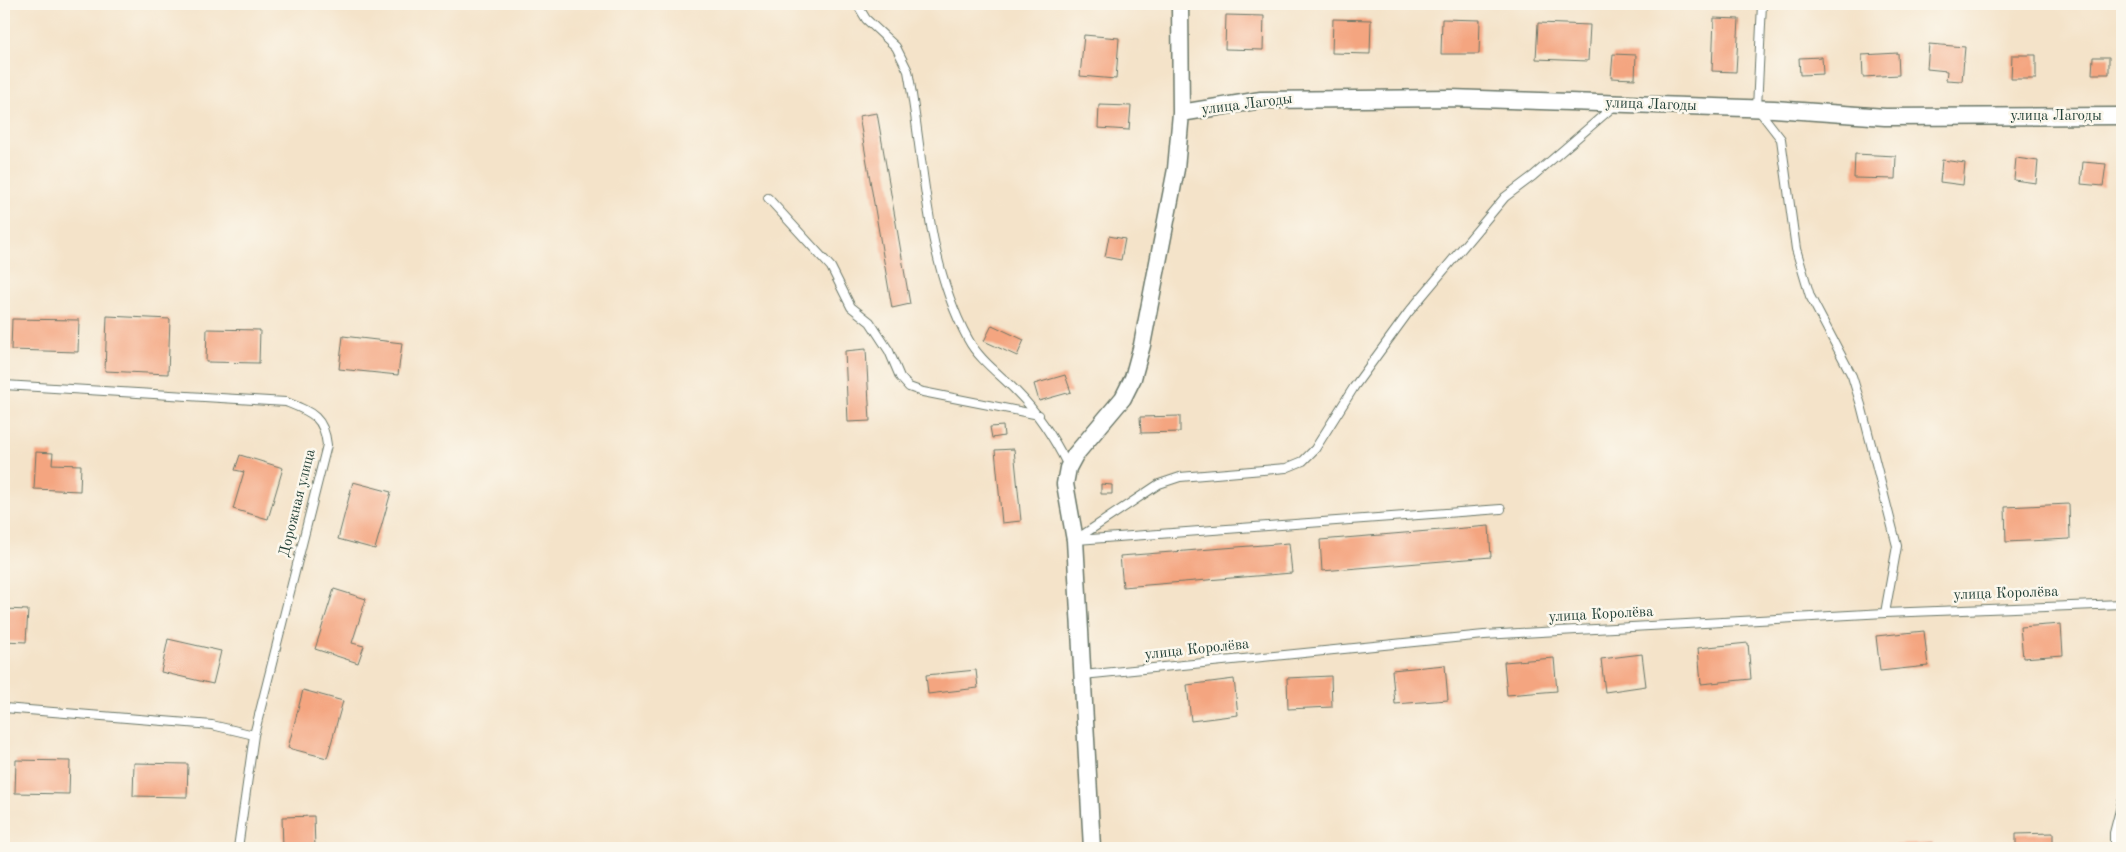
<svg xmlns="http://www.w3.org/2000/svg" width="2126" height="852" font-family="'Old Standard TT',serif">
	<style>
		.building { fill: #f4a580 }
		.lines { fill: none; stroke-linecap: round; stroke-linejoin: round }
		.service-casing { stroke: #6a7768; stroke-width: 10 }
		.minor-casing { stroke: #6a7768; stroke-width: 19 }
		.service { stroke: #fff; stroke-width: 8 }
		.minor { stroke: #fff; stroke-width: 16 }
		.labels { text-anchor: middle; dominant-baseline: central; stroke-width: 5; stroke-linejoin: round; paint-order: stroke }
		.street-label { font-size: 15px; fill: #1f3d34; stroke: #fbf7ec }
	</style>
	<rect width="100%" height="100%" fill="#fbf7ec"/>
	<filter id="ink" filterUnits="userSpaceOnUse"><feTurbulence type="fractalNoise" baseFrequency=".02" numOctaves="2"/><feDisplacementMap in="SourceGraphic" scale="10" xChannelSelector="R" yChannelSelector="G"/><feConvolveMatrix kernelMatrix="1 2 1 2 8 2 1 2 1" color-interpolation-filters="sRGB"/></filter>
	<filter id="wash" filterUnits="userSpaceOnUse"><feTurbulence type="fractalNoise" baseFrequency=".0096" numOctaves="4" result="noise"/><feDisplacementMap in="SourceGraphic" scale="20" xChannelSelector="R" yChannelSelector="G"/><feGaussianBlur stdDeviation="1.12" result="paint"/><feColorMatrix in="noise" values="0 0 0 0 0 0 0 0 0 0 0 0 0 0 0 0 0 1.4 0 .05"/><feComposite in="paint" operator="in"/></filter>
	<g filter="url(#wash)">
		<rect width="100%" height="100%" fill="#f4e3c9"/>
		<g id="blocks">
			<path class="building" d="M1131 4H1146L1145 7 1131 6Z
				M1226 15 1264 16 1263 50 1225 49Z
				M1714 18 1739 19 1736 72 1712 71Z
				M1333 19 1371 20 1370 54 1332 53Z
				M1442 19 1480 20 1479 54H1441Z
				M1538 23 1590 25 1588 61 1536 59Z
				M1084 35 1119 38 1116 79 1080 76Z
				M1929 44 1965 47 1962 81 1946 80 1947 71 1927 69Z
				M1898 53 1899 75 1863 77 1862 55Z
				M1613 54 1636 55 1635 79 1611 78Z
				M2012 55H2036V79H2011Z
				M1822 57 1823 74 1800 75 1799 58Z
				M2093 57H2109V74H2092Z
				M1099 105 1131 106 1129 130 1098 128Z
				M877 113 910 304 892 308 859 116Z
				M1855 154 1896 156 1895 179 1854 178Z
				M2016 158 2038 161 2036 183 2014 180Z
				M1942 160 1965 163 1963 185 1940 182Z
				M2083 162 2106 164 2103 186 2081 184Z
				M1109 236 1125 239 1121 260 1105 257Z
				M107 316 170 319 168 374 105 371Z
				M12 319 79 320 78 352 11 350Z
				M992 325 1024 340 1017 356 984 341Z
				M207 329 260 330 259 363 206 362Z
				M343 336 402 343 398 375 339 369Z
				M866 349 870 421 848 422 845 351Z
				M1065 375 1071 392 1039 401 1034 384Z
				M1180 416V432L1141 433 1140 417Z
				M1003 426 1004 436 992 438 990 427Z
				M1014 449 1021 521 1002 523 995 450Z
				M36 452 53 453 52 464 81 465 80 491 34 489Z
				M240 455 283 468 268 519 233 509 244 472 235 470Z
				M353 482 391 492 375 549 338 539Z
				M1101 484 1112 485V494H1101Z
				M2069 504 2070 539 2006 542 2005 507Z
				M1489 526 1491 557 1322 571 1320 540Z
				M1289 543 1292 573 1123 587 1120 556Z
				M334 589 366 599 352 643 364 646 358 663 315 649Z
				M4 609 28 610 26 642 4 641Z
				M2061 624 2063 655 2023 658 2020 627Z
				M1924 631 1928 666 1880 671 1876 636Z
				M168 639 221 651 213 684 161 672Z
				M1748 643 1751 679 1701 684 1698 648Z
				M1642 654 1646 686 1605 692 1601 659Z
				M1554 658 1557 691 1507 695 1504 662Z
				M1445 665 1448 700 1395 704 1392 670Z
				M976 670 978 688 928 694 926 675Z
				M1331 676 1332 707 1288 709 1287 678Z
				M1234 679 1238 715 1191 721 1187 685Z
				M303 690 343 701 327 758 288 748Z
				M16 760 70 761 69 794 15 793Z
				M134 763 188 764 187 797 133 796Z
				M314 816 315 848H283L282 817Z
				M2053 833V848H2016V834Z
				M1933 843V848H1895V845Z"/>
		</g>
	</g>
	<g filter="url(#ink)">
		<use href="#blocks" fill-opacity="0" stroke="#6a7768" stroke-width="1"/>
		<g class="lines">
			<g class="service-casing">
				<path id="service" d="M857 4 866 19 896 47 908 71C925 161 924 258 968 339 979 360 1001 375 1017 392 1039 414 1054 438 1068 466
					M1762 4 1757 108 1781 139 1796 249 1810 296 1852 376 1861 405 1897 546 1885 613
					M768 198 831 267 851 307 870 322 889 351 900 377 909 387 923 392 1039 415
					M4 385 286 402C311 412 324 416 327 445L254 735 238 848
					M1075 540 1159 484 1180 477 1286 468 1303 461 1315 449 1354 387 1408 313 1505 197 1533 176 1614 106
					M1077 540 1501 509
					M1083 675 1484 635 1885 613 2122 604
					M4 708 212 725 254 735
					M2114 848V833L2122 802"/>
			</g>
			<g class="minor-casing">
				<path id="minor" d="M1181 113 1261 100 1450 98 1774 109 1885 117 2122 116
					M1092 848 1075 540 1065 484 1068 468 1075 455 1123 398 1133 378 1142 345 1176 169 1181 113 1180 4"/>
			</g>
			<use href="#service" class="service"/>
			<use href="#minor" class="minor"/>
		</g>
	</g>
	<g class="labels">
		<g class="street-label">
			<text transform="translate(1247 105) rotate(-7)">улица Лагоды</text>
			<text transform="translate(1651 105) rotate(2)">улица Лагоды</text>
			<text x="2056" y="116">улица Лагоды</text>
			<text transform="translate(298 503) rotate(-76)">Дорожная улица</text>
			<text transform="translate(2006 594) rotate(-2)">улица Королёва</text>
			<text transform="translate(1601 615) rotate(-3)">улица Королёва</text>
			<text transform="translate(1197 650) rotate(-6)">улица Королёва</text>
		</g>
	</g>
	<rect width="2126" height="852" fill="none" stroke="#fbf7ec" stroke-width="20"/>
</svg>
